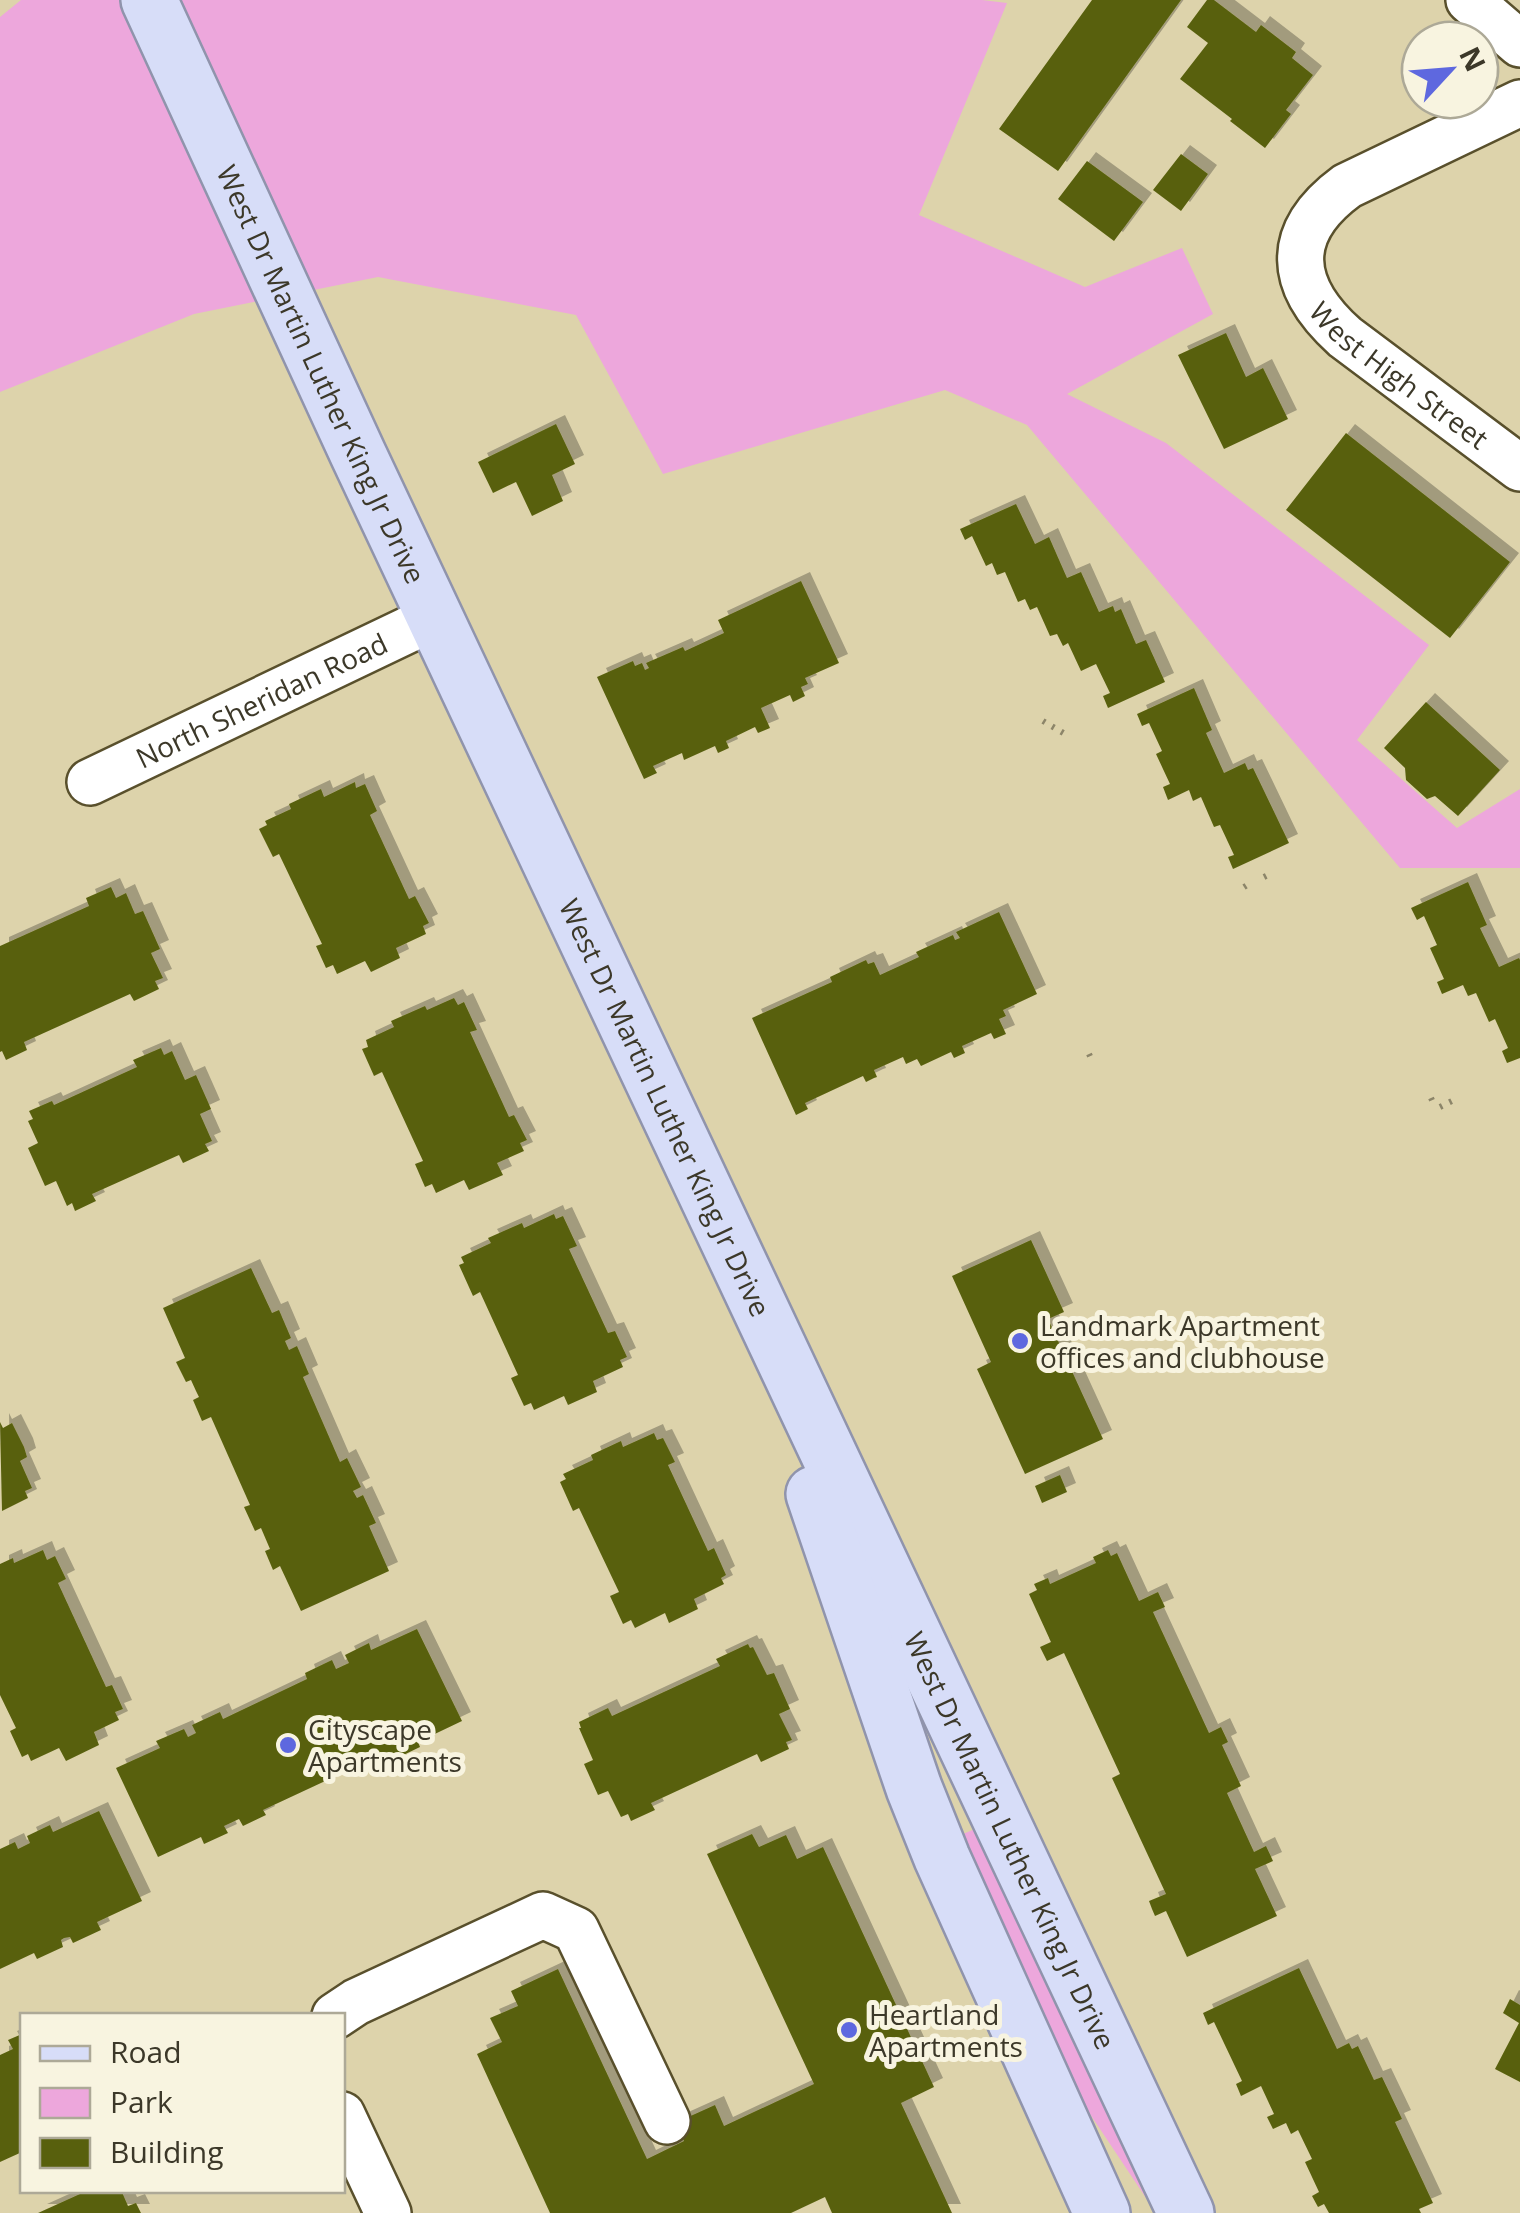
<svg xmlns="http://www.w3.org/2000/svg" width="1520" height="2213" font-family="'Open Sans',sans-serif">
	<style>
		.green { fill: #eda7dc }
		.building { fill: #58600d; filter: url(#shadow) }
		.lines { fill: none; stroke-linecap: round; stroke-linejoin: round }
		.minor-casing { stroke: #59502c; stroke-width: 50 }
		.major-casing { stroke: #9094ac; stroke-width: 60 }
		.path { stroke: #8c8569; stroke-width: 6; stroke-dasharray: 2.5 8; stroke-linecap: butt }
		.minor { stroke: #fff; stroke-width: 45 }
		.major { stroke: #d7ddf8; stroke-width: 55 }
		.poi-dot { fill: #5e68df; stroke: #f8f4e0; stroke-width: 4 }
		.labels { text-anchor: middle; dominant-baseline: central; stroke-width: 10; stroke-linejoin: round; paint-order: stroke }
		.street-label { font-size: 28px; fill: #3c3829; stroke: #f8f4e0 }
		.poi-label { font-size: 28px; fill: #3c3829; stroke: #f8f4e0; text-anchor: start }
	</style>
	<defs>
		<filter id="shadow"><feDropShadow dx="9" dy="-9" stdDeviation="0" flood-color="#0004"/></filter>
	</defs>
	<rect width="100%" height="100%" fill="#ddd3ab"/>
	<path class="green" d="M21 0H982L1007 3 919 215 1085 287 1182 248 1213 314 1067 394 1166 443 1429 645 1357 740 1457 828 1520 789V868H1400L1027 425 945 390 663 474 576 315 378 277 194 314 0 392V17Z
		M987 1824 1156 2213 1090 2114 964 1840 963 1834Z"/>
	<path class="building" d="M1092 0H1181L1058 171 999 129Z
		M1207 0H1214L1256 32 1261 25 1296 52 1292 58 1313 75 1286 110 1291 114 1265 148 1230 121 1232 119 1180 79 1208 43 1187 27Z
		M1181 154 1208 174 1181 211 1153 190Z
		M1087 161 1143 202 1114 241 1058 199Z
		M1226 333 1246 377 1263 368 1288 419 1224 449 1178 355Z
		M556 424 575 464 552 475 563 501 532 516 516 482 493 493 478 462Z
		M1346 433 1510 562 1450 638 1286 510Z
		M1016 504 1035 544 1049 537 1067 578 1081 572 1099 612 1113 606 1115 612 1121 609 1136 644 1146 640 1165 682 1108 708 1103 696 1110 693 1096 664 1081 671 1068 643 1063 646 1057 634 1050 636 1037 607 1030 610 1025 599 1018 602 1005 572 997 575 992 563 986 566 972 536 965 540 960 529Z
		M801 581 839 663 805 678 808 684 801 687 805 696 793 702 790 695 761 708 770 728 758 733 755 727 726 741 729 748 718 753 715 746 684 760 682 753 653 766 657 773 644 779 597 677 633 661 635 666 642 663 645 670 649 668 646 663 683 647 685 651 724 633 718 620Z
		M1194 688 1212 730 1206 733 1224 773 1245 763 1248 770 1253 768 1289 843 1233 869 1228 857 1234 855 1220 825 1214 827 1201 797 1193 801 1189 790 1168 800 1163 787 1170 784 1156 754 1162 751 1149 723 1142 726 1137 714Z
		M1426 702 1500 770 1458 816 1435 796 1427 799 1406 780 1405 768 1384 748Z
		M355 782 356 788 365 784 377 811 370 815 409 899 415 896 429 923 423 926 426 934 396 948 400 958 371 972 365 961 337 974 333 965 326 968 316 946 322 944 279 854 273 857 259 829 267 825 265 821 291 809 289 804 321 789 324 797Z
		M1468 882 1487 925 1480 928 1499 967 1519 958 1520 960V1058L1507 1063 1502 1051 1508 1048 1495 1019 1489 1022 1476 993 1468 996 1463 985 1442 994 1437 982 1444 979 1430 948 1437 945 1424 916 1417 920 1411 908Z
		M111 887 116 898 126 893 135 914 143 911 160 949 151 953 163 978 155 981 159 989 134 1001 130 994 24 1042 27 1050 6 1060 2 1051 0 1052V946L89 906 86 898Z
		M999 912 1037 994 1003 1010 1006 1016 999 1019 1006 1034 994 1039 991 1033 962 1046 965 1053 954 1058 951 1052 921 1066 917 1059 906 1064 903 1057 874 1070 877 1077 874 1078 866 1082 863 1076 805 1103 808 1109 796 1115 752 1018 832 982 830 977 866 960 868 964 874 962 880 975 919 957 916 952 953 935 955 940 960 938 956 932Z
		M454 998 458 1005 464 1002 477 1030 470 1032 509 1117 514 1115 527 1140 520 1143 524 1151 497 1163 503 1175 469 1190 464 1180 436 1193 432 1184 425 1187 415 1164 423 1161 382 1072 374 1076 362 1049 368 1047 366 1040 394 1027 391 1021 425 1006 427 1010Z
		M161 1048 164 1055 172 1051 185 1080 196 1075 208 1102 211 1109 200 1114 212 1141 205 1144 209 1151 183 1163 179 1155 92 1194 96 1201 75 1211 72 1203 67 1206 56 1181 45 1186 41 1177 28 1148 38 1143 28 1121 33 1119 29 1111 52 1101 54 1105 137 1067 133 1060Z
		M554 1214 556 1219 563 1216 577 1246 569 1249 608 1333 615 1331 627 1357 620 1360 623 1367 593 1381 597 1392 568 1405 564 1396 534 1410 531 1403 524 1406 511 1378 518 1375 480 1292 473 1296 459 1265 464 1263 461 1257 491 1243 488 1238 522 1223 524 1228Z
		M1031 1240 1064 1312 1048 1319 1103 1439 1025 1474 977 1369 991 1362 952 1276Z
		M251 1268 272 1313 279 1310 291 1338 285 1341 289 1350 297 1346 309 1374 303 1377 340 1462 347 1458 361 1487 353 1491 357 1498 363 1495 376 1523 369 1526 389 1571 301 1611 280 1566 273 1570 265 1551 270 1549 261 1528 255 1531 244 1507 250 1505 211 1417 202 1421 193 1400 199 1397 196 1391 191 1380 186 1382 176 1362 185 1358 163 1308Z
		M0 1422 3 1428 12 1423 24 1447 27 1457 20 1461 32 1488 25 1491 28 1498 2 1511Z
		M654 1433 657 1440 663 1438 675 1462 668 1465 708 1551 714 1548 726 1575 721 1578 724 1584 694 1599 698 1609 669 1623 665 1613 635 1628 631 1620 623 1624 610 1596 619 1592 579 1508 573 1511 560 1482 566 1479 563 1474 593 1460 591 1455 621 1441 623 1447Z
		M1060 1475 1067 1492 1042 1503 1035 1486Z
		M43 1550 47 1560 55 1556 66 1579 58 1583 106 1687 112 1685 123 1709 115 1712 119 1720 94 1732 99 1745 66 1761 59 1748 31 1761 28 1754 22 1757 10 1731 16 1728 0 1695V1564L13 1558 14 1563Z
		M1108 1550 1111 1556 1117 1553 1139 1601 1158 1592 1165 1607 1153 1612 1209 1733 1221 1727 1228 1742 1222 1745 1241 1786 1227 1793 1254 1852 1266 1846 1273 1861 1255 1869 1277 1916 1187 1957 1166 1911 1155 1916 1152 1909 1149 1901 1166 1894 1112 1778 1120 1774 1064 1653 1047 1661 1040 1647 1051 1642 1029 1594 1037 1590 1034 1584 1048 1578 1050 1584 1096 1563 1093 1557Z
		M417 1629 462 1721 418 1742 420 1747 391 1761 387 1753 376 1758 379 1764 354 1776 351 1769 263 1810 266 1815 243 1826 239 1819 224 1826 228 1833 204 1844 201 1837 158 1857 116 1768 160 1748 156 1741 184 1729 188 1737 196 1733 192 1725 220 1712 223 1719 307 1679 305 1673 332 1660 336 1669 349 1663 345 1655 369 1643 371 1650Z
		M748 1644 750 1648 753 1647 767 1675 774 1673 790 1709 779 1714 792 1740 786 1742 789 1749 761 1762 757 1754 651 1803 655 1810 631 1821 628 1814 621 1817 608 1791 598 1795 584 1764 593 1760 579 1728H581L579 1722 608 1708 612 1716 720 1666 716 1659Z
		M99 1811 142 1901 97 1922 101 1930 73 1943 70 1937 64 1938 61 1940 63 1947 37 1959 34 1953 0 1969V1849L15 1842 18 1849 30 1843 27 1836 50 1825 53 1832Z
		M752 1834 759 1847 786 1835 797 1859 823 1847 934 2087 901 2103 952 2213H832L825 2197 791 2213H550L477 2054 502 2042 490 2018 518 2006 511 1991 558 1969 647 2159 684 2141 675 2123 715 2105 724 2126 814 2084 707 1854Z
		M1299 1968 1337 2049 1349 2043 1352 2049 1358 2046 1374 2080 1382 2077 1402 2119 1395 2122 1433 2203 1419 2209 1421 2213H1329L1324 2204 1318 2207 1312 2196 1319 2192 1305 2162 1312 2159 1298 2130 1291 2134 1286 2123 1273 2129 1267 2117 1274 2114 1261 2086 1241 2096 1236 2084 1242 2081 1214 2022 1208 2025 1203 2013Z
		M1510 1999 1520 2005V2082L1495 2069 1519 2023 1503 2013Z
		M22 2034V2152L0 2162V2055L13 2049 8 2040Z
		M78 2190H121L128 2206 136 2203 141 2213H38L80 2194Z"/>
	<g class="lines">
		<g class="minor-casing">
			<g id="minor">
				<path d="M1469 0 1520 44"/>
				<path id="s1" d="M1520 103 1347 186C1283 233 1288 286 1345 337L1520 468"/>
				<path id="s2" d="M90 782 435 617"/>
				<path d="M335 2016 356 2002 543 1915 576 1930 667 2121"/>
				<path d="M342 2115 388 2213"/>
			</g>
		</g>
		<g class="major-casing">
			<g id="major">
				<path id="s3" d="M149 0 358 454 1186 2213"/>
				<path d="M814 1494 914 1788 942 1858 1102 2213"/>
			</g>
		</g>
		<path class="path" d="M1043 721 1065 734
			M1264 877 1272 873
			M1244 887 1252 882
			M1089 1054 1093 1063
			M1431 1098 1435 1107
			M1440 1107 1452 1101"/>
		<use href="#minor" class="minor"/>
		<use href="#major" class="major"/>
	</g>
	<g class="poi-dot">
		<circle cx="1020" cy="1341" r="10"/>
		<circle cx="288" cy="1745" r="10"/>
		<circle cx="849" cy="2030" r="10"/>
	</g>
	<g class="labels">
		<g class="street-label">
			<text stroke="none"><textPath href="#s1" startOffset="440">West High Street</textPath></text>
			<text stroke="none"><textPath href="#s3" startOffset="412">West Dr Martin Luther King Jr Drive</textPath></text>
			<text stroke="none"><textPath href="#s2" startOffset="190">North Sheridan Road</textPath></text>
			<text stroke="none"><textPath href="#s3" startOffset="1222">West Dr Martin Luther King Jr Drive</textPath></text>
			<text stroke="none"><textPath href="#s3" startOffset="2032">West Dr Martin Luther King Jr Drive</textPath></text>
		</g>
		<g class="poi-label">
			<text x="1040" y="1325">Landmark Apartment<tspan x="1040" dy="32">offices and clubhouse</tspan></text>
			<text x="308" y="1729">Cityscape<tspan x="308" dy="32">Apartments</tspan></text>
			<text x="869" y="2014">Heartland<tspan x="869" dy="32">Apartments</tspan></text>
		</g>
	</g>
	<rect x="20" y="2013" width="325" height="180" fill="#f8f4e0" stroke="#ada997" stroke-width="2.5"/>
	<rect x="40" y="2046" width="50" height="15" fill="#d7ddf8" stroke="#ada997" stroke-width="2.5"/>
	<text x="110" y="2063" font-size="30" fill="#3c3829">Road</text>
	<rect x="40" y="2088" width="50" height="30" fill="#eda7dc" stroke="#ada997" stroke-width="2.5"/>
	<text x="110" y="2113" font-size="30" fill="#3c3829">Park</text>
	<rect x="40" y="2138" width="50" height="30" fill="#58600d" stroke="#ada997" stroke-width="2.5"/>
	<text x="110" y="2163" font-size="30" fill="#3c3829">Building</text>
	<g transform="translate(1450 70) rotate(64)"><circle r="48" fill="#f8f4e0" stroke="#ada997" stroke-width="2.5"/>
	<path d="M0-8L18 38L0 25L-18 38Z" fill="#5e68df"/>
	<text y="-15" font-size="28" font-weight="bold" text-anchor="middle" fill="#3c3829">N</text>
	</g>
</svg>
